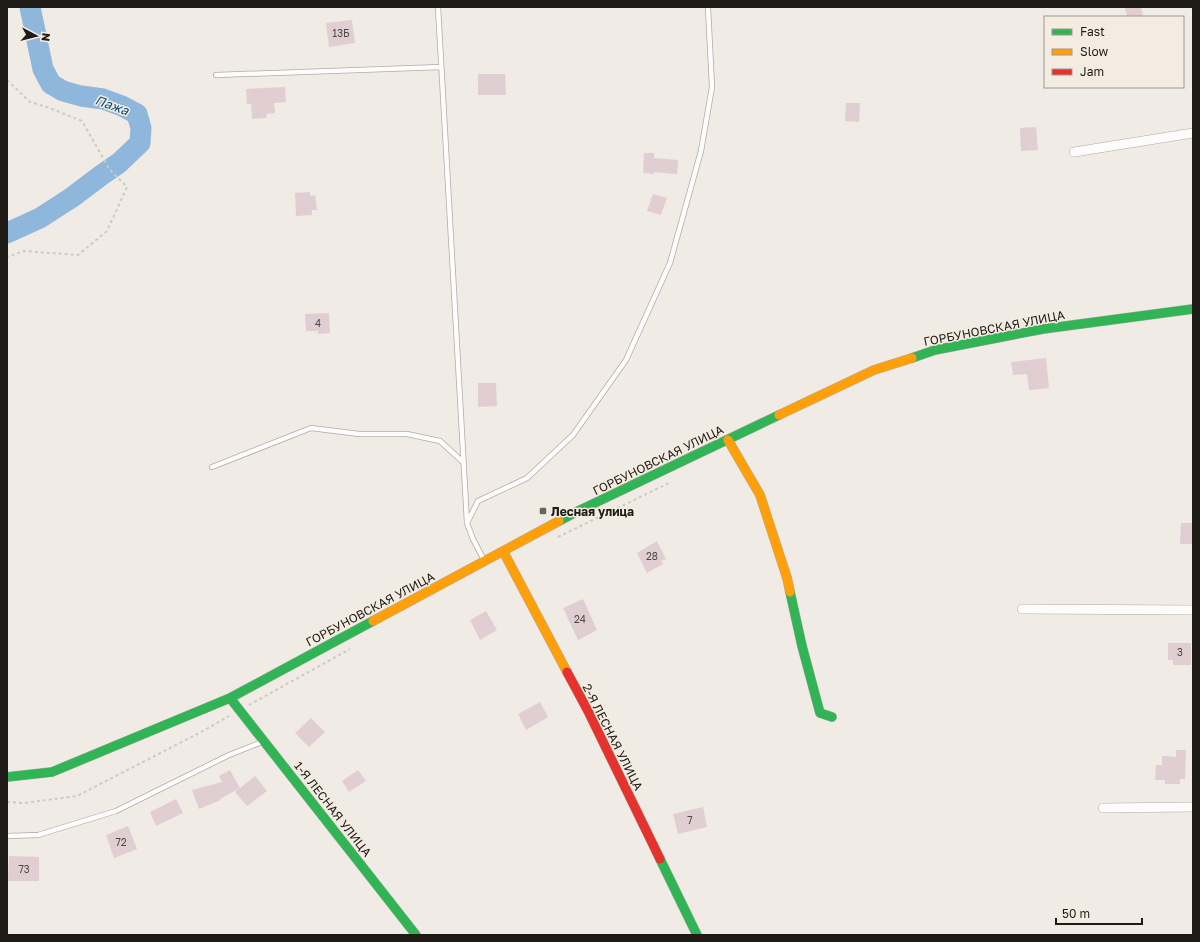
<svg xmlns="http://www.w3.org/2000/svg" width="1200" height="942" font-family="'Golos Text',sans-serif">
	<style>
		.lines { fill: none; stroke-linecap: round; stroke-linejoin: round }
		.river { stroke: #8fb7dc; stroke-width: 21 }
		.building { fill: #e0ced3 }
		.lane-casing { stroke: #b0aca8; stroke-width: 6 }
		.street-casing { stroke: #b0aca8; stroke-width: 10 }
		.fast-casing { stroke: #b0aca8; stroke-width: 10 }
		.slow-casing { stroke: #b0aca8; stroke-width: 10 }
		.jam-casing { stroke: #b0aca8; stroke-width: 10 }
		.path { stroke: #cccac9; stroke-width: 2; stroke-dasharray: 3 3; stroke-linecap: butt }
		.lane { stroke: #fdfcfb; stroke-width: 4.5 }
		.street { stroke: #fdfcfb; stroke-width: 9 }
		.fast { stroke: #30b455; stroke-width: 9 }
		.slow { stroke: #ff9f0a; stroke-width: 9 }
		.jam { stroke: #e5322d; stroke-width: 9 }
		.poi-dot { fill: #68645f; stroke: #f4ece0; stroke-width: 1.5 }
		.labels { text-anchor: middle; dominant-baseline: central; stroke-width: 3; stroke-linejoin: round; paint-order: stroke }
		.number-label { font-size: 10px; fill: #4e4846 }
		.street-label { font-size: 12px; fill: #1e1b17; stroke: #f4ece0 }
		.poi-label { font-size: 12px; font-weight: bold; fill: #1e1b17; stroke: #f4ece0; text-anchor: start }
		.water-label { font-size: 13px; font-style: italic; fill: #054d81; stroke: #f4ece0 }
	</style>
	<rect width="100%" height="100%" fill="#f0ebe4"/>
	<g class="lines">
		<path class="river" d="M7 233 40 218 71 198 103 174 119 163 140 143 141 128 137 114 122 106 103 99 81 96 63 91 51 84 43 69 30 7"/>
	</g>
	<path class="building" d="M1130 7H1141L1143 17H1127L1125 8Z
		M352 20 355 43 329 47 326 23Z
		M478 74H505L506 95H478Z
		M285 87 286 102 274 103 275 113 267 114 266 118 252 119 251 104H247L246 89Z
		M846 103H860L859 122 845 121Z
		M1036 127 1038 150 1021 151 1020 128Z
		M644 153H654V158L678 160 677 174 654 172V174L643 173Z
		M310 192V196L315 195 317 210H312V215L296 216 295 193Z
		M653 194 667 198 661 215 647 211Z
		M329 313 330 333 318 334V331H306L305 314Z
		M1046 358 1049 388 1029 390 1027 374 1013 375 1011 362Z
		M478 383H496L497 406 478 407Z
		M1181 523H1193L1192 544H1180Z
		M657 541 666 559 661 561 663 564 647 573 637 553Z
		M583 599 597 630 578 640 563 608Z
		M486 611 497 630 480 640 470 620Z
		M1168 643H1191V665H1173V660H1168Z
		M540 702 548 717 526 730 518 714Z
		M311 718 325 732 309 747 295 733Z
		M1176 750H1186L1185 779H1180V784H1165V780H1155L1156 765H1162V756L1176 757Z
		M230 770 240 788 255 776 267 791 247 806 235 792 240 788 220 799 221 800 199 809 192 790 222 782 219 776Z
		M358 770 366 781 349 792 342 781Z
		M176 799 183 813 156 826 150 812Z
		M703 807 707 827 678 834 673 814Z
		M128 826 137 849 114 858 106 835Z
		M9 856 39 857V881H8Z"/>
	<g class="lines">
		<g class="lane-casing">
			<path id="lane" d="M438 7 467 523 473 539 484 560
				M216 75 441 67
				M212 467 311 428 359 434H407L440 441 463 462
				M467 523 478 501 527 478 573 435 626 360 670 263 701 151 712 87 708 7
				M7 836 38 835 116 811 229 755 262 742"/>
		</g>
		<g class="street-casing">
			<path id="street" d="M1074 152 1193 133
				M1022 609 1193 610
				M1103 808 1193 807"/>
		</g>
		<g class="fast-casing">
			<path id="fast" d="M912 358 935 350 1043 329 1193 309
				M559 521 578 511 779 415
				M790 592 802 646 820 713 832 717
				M230 698 416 935
				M7 777 52 772 230 698 373 621
				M660 859 697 935"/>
		</g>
		<g class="slow-casing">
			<path id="slow" d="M779 415 874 370 912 358
				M728 440 760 495 787 578 790 592
				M503 551 567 672
				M373 621 559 521"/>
		</g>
		<g class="jam-casing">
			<path id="jam" d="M567 672 588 711 660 859"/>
		</g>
		<path class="path" d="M7 80 30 102 47 107 82 121 107 165 112 172 127 187 107 231 78 255 24 251 7 257
			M558 537 671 482
			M249 705 350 649
			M7 802 24 803 77 796 205 730 229 716"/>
		<use href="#lane" class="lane"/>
		<use href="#street" class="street"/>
		<use href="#fast" class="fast"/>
		<use href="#slow" class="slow"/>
		<use href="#jam" class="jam"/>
	</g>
	<rect class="poi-dot" x="539" y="507" width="8" height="8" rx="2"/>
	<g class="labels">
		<g class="number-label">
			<text x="341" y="33">13Б</text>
			<text x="318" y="323">4</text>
			<text x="652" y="556">28</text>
			<text x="580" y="619">24</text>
			<text x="1180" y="652">3</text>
			<text x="690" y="820">7</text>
			<text x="121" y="842">72</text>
			<text x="24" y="869">73</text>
		</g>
		<g class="street-label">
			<text transform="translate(994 328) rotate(-11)">ГОРБУНОВСКАЯ УЛИЦА</text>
			<text transform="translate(658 460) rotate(-26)">ГОРБУНОВСКАЯ УЛИЦА</text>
			<text transform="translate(370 609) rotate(-28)">ГОРБУНОВСКАЯ УЛИЦА</text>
			<text transform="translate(613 737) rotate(63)">2-Я ЛЕСНАЯ УЛИЦА</text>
			<text transform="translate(333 809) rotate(52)">1-Я ЛЕСНАЯ УЛИЦА</text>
		</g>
		<g class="poi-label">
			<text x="551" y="511">Лесная улица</text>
		</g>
		<g class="water-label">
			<text transform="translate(112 105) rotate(20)">Пажа</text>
		</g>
	</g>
	<rect width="1200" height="942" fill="none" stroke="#1e1b17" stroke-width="16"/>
	<rect x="1044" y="16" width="140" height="72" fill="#f4ece0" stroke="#9e9890"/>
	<rect x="1052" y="29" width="20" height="6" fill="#30b455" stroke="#9e9890"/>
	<text x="1080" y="36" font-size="12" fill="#1e1b17">Fast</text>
	<rect x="1052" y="49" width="20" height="6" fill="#ff9f0a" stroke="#9e9890"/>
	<text x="1080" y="56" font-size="12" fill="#1e1b17">Slow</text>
	<rect x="1052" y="69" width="20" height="6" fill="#e5322d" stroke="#9e9890"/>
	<text x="1080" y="76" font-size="12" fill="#1e1b17">Jam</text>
	<g transform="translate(36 36) rotate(97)" stroke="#f4ece0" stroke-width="3" paint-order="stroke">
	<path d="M0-3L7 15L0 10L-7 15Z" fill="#1e1b17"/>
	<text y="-6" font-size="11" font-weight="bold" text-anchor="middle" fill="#1e1b17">N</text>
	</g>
	<path d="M1056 918v6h86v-6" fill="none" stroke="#1e1b17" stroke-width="2"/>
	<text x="1062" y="918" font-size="12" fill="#1e1b17" stroke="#f4ece0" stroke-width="3" paint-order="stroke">50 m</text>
</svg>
